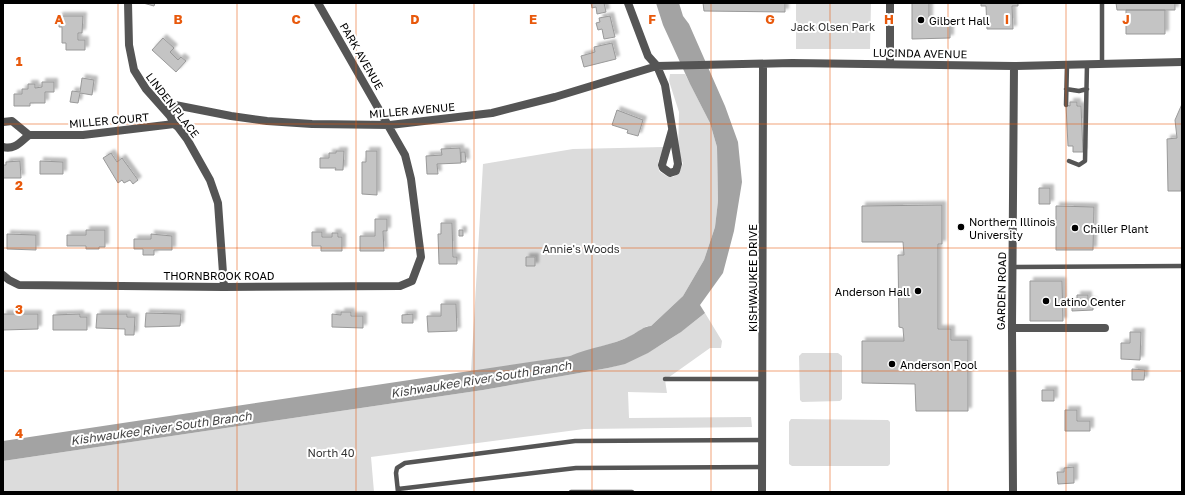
<svg xmlns="http://www.w3.org/2000/svg" width="1185" height="495" font-family="'Golos Text',sans-serif">
	<style>
		.green { fill: #dcdcdc }
		.water { fill: #a3a3a3 }
		.building { fill: #c4c4c4; stroke: #999; filter: url(#shadow) }
		.lines { fill: none; stroke-linecap: round; stroke-linejoin: round }
		.lane { stroke: #555; stroke-width: 4.5 }
		.street { stroke: #555; stroke-width: 8 }
		.grid { fill: none; stroke: #e8590c; stroke-width: 1; stroke-opacity: 0.55 }
		.poi-dot { fill: #000; stroke: #fff; stroke-width: 1.5 }
		.labels { text-anchor: middle; dominant-baseline: central; stroke-width: 4; stroke-linejoin: round; paint-order: stroke }
		.poi-label { font-size: 11px; fill: #000; stroke: #fff; text-anchor: start }
		.park-label { font-size: 11px; fill: #333; stroke: #fff }
		.street-label { font-size: 11px; fill: #000; stroke: #fff }
		.water-label { font-size: 12px; font-style: italic; fill: #444; stroke: #fff }
		.grid-label { font-size: 13px; text-anchor: middle; font-weight: bold; fill: #e8590c; stroke: #fff; stroke-width: 4; stroke-linejoin: round; paint-order: stroke }
	</style>
	<defs>
		<filter id="shadow"><feDropShadow dx="3.5" dy="-3.5" stdDeviation="1" flood-color="#0004"/></filter>
	</defs>
	<rect width="100%" height="100%" fill="#fff"/>
	<path class="green" d="M796 3H871L870 49H796Z
		M670 74H685L710 123 717 147 718 201 715 227 704 260 683 296 651 326H647L631 336 616 342 570 356 471 372 483 164 573 149 664 147 658 162 659 171 668 177H673L679 173 683 163 678 154 679 112 669 81Z
		M705 313 722 341 721 348H710L665 380 667 393 628 392 629 418 751 417 752 427 584 429 371 457 374 492H3V461L483 390 608 368C644 359 677 336 705 313Z
		M802 353H838L842 356V399L840 401 802 402 800 400 799 356Z
		M791 419 888 420 890 422V464L888 466H792L789 464V422Z"/>
	<path class="water" d="M656 3H679L683 16 689 24 725 106 738 142 742 182 734 231 723 273 700 305 705 313 681 332 648 353 625 364 608 368 483 390 3 461V441L570 356C590 347 612 346 632 335 638 332 644 326 651 326L683 296 704 260 715 227 718 201 717 147 710 123 690 84 663 25Z"/>
	<path class="building" d="M143 3H155L154 6Z
		M591 3H604L606 12 597 14 596 7 592 8Z
		M703 3H785V12L704 11Z
		M912 3H929V24L950 23V38L912 39Z
		M981 3H1018V6H1012L1013 29H987L986 6H981Z
		M1116 3H1175V10H1117Z
		M1126 10H1165V34H1126Z
		M59 16H83L82 33H78V40H85V50H66V43H62V27H59Z
		M610 16 615 37 604 39 602 29 598 30 596 23 600 22 599 18Z
		M163 38 174 48 170 52 178 60 181 57 186 61 176 72 152 50Z
		M612 43 616 59 584 67 581 56 595 52 594 47Z
		M82 78 94 80 92 95 80 93 78 103 70 102 72 91 80 92Z
		M42 82H54V92H45V103H30V106H14V94H22V89H28V84H35V88L42 87Z
		M1070 102H1077V106H1081L1083 152H1073V146H1068L1066 105 1070 106Z
		M1182 104 1181 191H1168L1167 139 1177 138 1175 120Z
		M617 110 643 120 638 136 627 133 628 130 612 125Z
		M460 148 461 163 437 164 438 174H427L426 156 442 155 441 149Z
		M336 151H344L343 170H335L336 168H320V158H329V153H336Z
		M366 151H377V195L362 194V162H366Z
		M461 152H465L466 162H461Z
		M111 153 117 162 122 158 138 180 133 184 130 180 124 183 122 180 118 183 103 158Z
		M20 161 21 178H3V165H6V162Z
		M40 161 63 162V174H40Z
		M1039 188H1050V204H1039Z
		M942 205V244H938V329H951V340H968V411H916L915 384 862 383V341H904L903 328 899 327 898 255H904L903 242H862V206Z
		M1056 206 1094 207 1093 250H1056Z
		M375 219H387V231H383L384 251H360V236H375Z
		M441 223H452L453 257H457V264H439L438 234H441Z
		M86 230H105V247H99V249H86V246H67V235H86Z
		M459 230H463V236H459Z
		M312 232H322V237H332V233H338V237H342V251H321V246H312Z
		M7 234 36 235V250L7 249Z
		M151 234 172 236V250H154V255H143V249H134V239H151Z
		M526 257H535V266H526Z
		M1030 281H1062L1063 321H1030Z
		M1077 295H1088V301H1093V310L1072 311V302H1077Z
		M441 304H456L457 331 428 332 427 316H441Z
		M341 312H351V316H363V328L332 327V314L341 315Z
		M146 313 181 314 180 326 145 327Z
		M3 314H38V329L3 330Z
		M80 314V317H87V330H53V315Z
		M97 314H127V317H135L134 335H125V329L96 328Z
		M413 314V323H402V315Z
		M1130 332H1141L1140 360 1121 359V343H1130Z
		M1132 369 1145 370 1144 380H1132Z
		M1042 390H1054V401H1042Z
		M1065 410H1077V421H1090V431H1065Z
		M1074 467V483L1058 484 1057 472H1064V468Z"/>
	<g class="lines">
		<path class="lane" d="M1102 64V3
			M1066 89 1079 91 1087 89
			M1066 105 1067 65
			M1069 161 1079 165 1085 161 1087 64
			M1013 267 1182 266
			M665 379H763
			M398 489 576 468 762 467
			M398 492 396 473 397 468 405 463 575 441 762 440
			M571 492H632"/>
		<path class="street" d="M128 3 129 45 134 70 146 89 170 116 174 124 178 127 187 139 210 180 218 203 224 287
			M628 3 648 56 657 66 665 85 678 164 676 171 670 173 663 168 662 165 672 130
			M890 3V64
			M170 116 175 105 231 116 267 121 312 124 390 125 492 113 555 97 657 66 792 63 1014 66 1182 62
			M3 122 12 121 29 135
			M3 147C15 150 20 142 29 135H83L174 124
			M3 275 9 280 19 285 224 287 400 286 412 281 421 257 411 179 405 155 318 3
			M1012 328H1105
			M762 492 763 64
			M1013 492 1012 328 1014 66"/>
	</g>
	<path class="grid" d="M118 3V492M237 3V492M356 3V492M474 3V492M592 3V492M711 3V492M830 3V492M948 3V492M1066 3V492M3 124H1182M3 248H1182M3 371H1182"/>
	<g class="poi-dot">
		<circle cx="921" cy="20" r="4"/>
		<circle cx="961" cy="227" r="4"/>
		<circle cx="1075" cy="228" r="4"/>
		<circle cx="918" cy="291" r="4"/>
		<circle cx="1046" cy="301" r="4"/>
		<circle cx="892" cy="364" r="4"/>
	</g>
	<g class="labels">
		<g class="poi-label">
			<text x="929" y="20">Gilbert Hall</text>
			<text x="969" y="221">Northern Illinois<tspan x="969" dy="13">University</tspan></text>
			<text x="1083" y="228">Chiller Plant</text>
			<text x="910" y="291" text-anchor="end">Anderson Hall</text>
			<text x="1054" y="301">Latino Center</text>
			<text x="900" y="364">Anderson Pool</text>
		</g>
		<g class="park-label">
			<text x="833" y="26">Jack Olsen Park</text>
			<text x="581" y="248">Annie's Woods</text>
			<text x="331" y="452">North 40</text>
		</g>
		<g class="street-label">
			<text transform="translate(920 53) rotate(1)">LUCINDA AVENUE</text>
			<text transform="translate(362 56) rotate(60)">PARK AVENUE</text>
			<text transform="translate(173 105) rotate(52)">LINDEN PLACE</text>
			<text transform="translate(412 110) rotate(-5)">MILLER AVENUE</text>
			<text transform="translate(109 120) rotate(-5)">MILLER COURT</text>
			<text x="219" y="275">THORNBROOK ROAD</text>
			<text transform="translate(752 278) rotate(-90)">KISHWAUKEE DRIVE</text>
			<text transform="translate(1001 291) rotate(-89)">GARDEN ROAD</text>
		</g>
		<g class="water-label">
			<text transform="translate(481 379) rotate(-9)">Kishwaukee River South Branch</text>
			<text transform="translate(161 428) rotate(-8)">Kishwaukee River South Branch</text>
		</g>
	</g>
	<g class="grid-label">
		<text x="59" y="24">A</text>
		<text x="178" y="24">B</text>
		<text x="296" y="24">C</text>
		<text x="415" y="24">D</text>
		<text x="533" y="24">E</text>
		<text x="652" y="24">F</text>
		<text x="770" y="24">G</text>
		<text x="889" y="24">H</text>
		<text x="1007" y="24">I</text>
		<text x="1126" y="24">J</text>
		<text x="19" y="66">1</text>
		<text x="19" y="190">2</text>
		<text x="19" y="314">3</text>
		<text x="19" y="438">4</text>
	</g>
	<rect width="1185" height="495" fill="none" stroke="#000000" stroke-width="8"/>
</svg>
